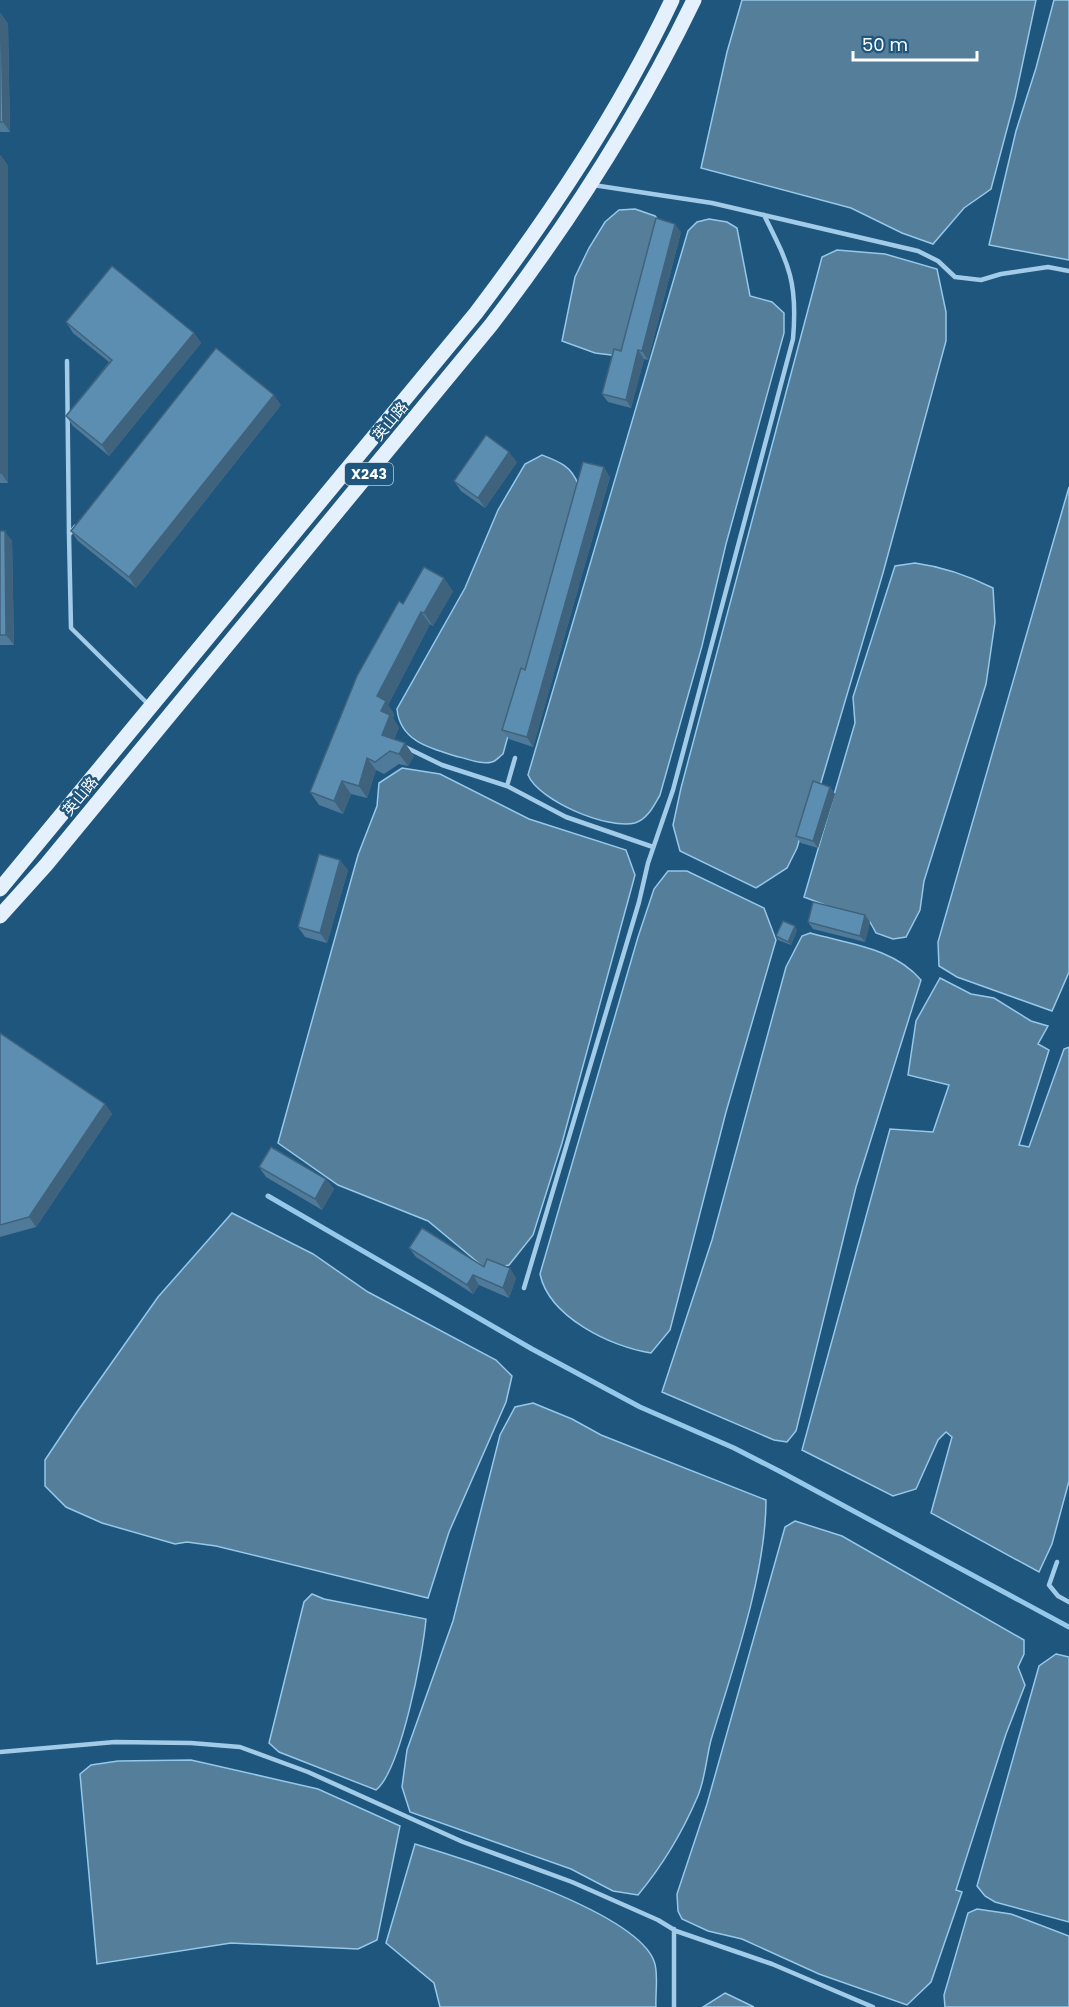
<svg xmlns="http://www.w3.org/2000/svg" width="1069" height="2007" font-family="Poppins,'Noto Sans SC',sans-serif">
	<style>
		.water { fill: #557e9b; stroke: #95c8e9; stroke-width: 1.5 }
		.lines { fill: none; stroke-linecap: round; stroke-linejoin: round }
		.stream { stroke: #95c8e9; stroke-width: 5 }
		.lane { stroke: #a2cbe8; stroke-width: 4.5 }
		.primary { stroke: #e4f1fd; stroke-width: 15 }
		.wall { fill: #4f7a99 }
		.shaded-wall { fill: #40637d }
		.building { fill: #5c8eb2; stroke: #40637d; stroke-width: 1.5 }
		.labels { text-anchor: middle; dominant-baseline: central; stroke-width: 5; stroke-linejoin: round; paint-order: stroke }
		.shield { fill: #1f567e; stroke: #bcccd8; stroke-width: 1.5 }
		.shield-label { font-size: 14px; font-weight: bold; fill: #fff }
		.street-label { font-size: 15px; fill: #fff; stroke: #1f567e }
	</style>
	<rect width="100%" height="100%" fill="#1f567e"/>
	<path class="water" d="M742 0H1036L1015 99 991 189 964 208 933 244 902 233 851 208 701 168 727 52Z
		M1054 0H1069V260L989 245 1016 131 1036 68Z
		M635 209 655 216 660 222 629 340 619 356 595 353 562 341 575 277 589 248 605 222 619 210Z
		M709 219 727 222 737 228 750 296 772 302 784 313V333L726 544 702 646 660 795C654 805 648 819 635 823 608 830 539 801 528 775L688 231 697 222Z
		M837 250 885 254 937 269 946 312V341L883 573 820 786 815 787 797 848 787 868 756 888 680 851 673 825 681 788 822 257Z
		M542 455C560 462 571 466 578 484L503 754C499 757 496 761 492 762 481 765 469 759 459 757 432 749 400 742 397 709L465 588 498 510 525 464Z
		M1069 487V972L1052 1011 957 977 939 966 938 942Z
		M915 563C944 567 967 575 993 588L995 622 986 684 924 881 920 910 906 937 893 939 876 933 870 922 804 897 855 723 853 697 895 566Z
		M402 768 440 774 529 819 626 850 635 875 562 1143 533 1235 509 1265 487 1270 428 1221 338 1185 278 1143 358 855 377 806 379 783Z
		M668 871H687L764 908 776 940 726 1112 670 1330 651 1353C611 1347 549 1317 540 1274L638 937 654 889Z
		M810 933C849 944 894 948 921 980L856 1187 796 1431 787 1442 774 1440 662 1392 712 1240 786 967 802 936Z
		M940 978 971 994 994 998 1031 1021 1048 1026 1038 1044 1049 1050 1019 1145 1029 1147 1064 1049 1069 1047V1481L1052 1544 1039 1572 931 1513 952 1437 946 1432 938 1440 916 1489 893 1496 802 1450 890 1129 933 1132 949 1085 908 1075 916 1021Z
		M232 1213 313 1254 368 1292 496 1360 512 1376 506 1402 449 1532 428 1598 216 1546 187 1542 175 1544 102 1523 66 1507 45 1486V1460L77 1412 158 1297Z
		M533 1403 572 1419 601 1435 766 1500C766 1574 733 1668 711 1740 706 1759 705 1781 697 1798 682 1833 662 1866 638 1895L613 1891 571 1869 410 1812 402 1787 407 1750 453 1621 500 1435 515 1407Z
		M795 1521 842 1536 1024 1640V1654L1018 1667 1025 1685 1006 1734 956 1890 962 1892 931 1982 907 2005 819 1974 742 1939 708 1931 682 1919 678 1911 677 1894 707 1804 785 1527Z
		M312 1594 324 1599 426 1619C423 1654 401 1770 376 1790L279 1752 269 1743 304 1602Z
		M1056 1654 1069 1657V1922L995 1902 985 1896 977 1886 1039 1666Z
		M191 1760 318 1789 400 1826 377 1940 358 1949 231 1943 97 1964 80 1774 91 1765 118 1761Z
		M415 1844C467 1860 635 1911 654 1961 659 1973 655 1994 656 2007H440L434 1983 386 1943Z
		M977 1909 1011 1914 1069 1936V2007H945L944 1995 968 1913Z
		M725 1993 754 2007H703Z"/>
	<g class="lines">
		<path class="stream" d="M268 1196 532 1349 640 1407 734 1448 781 1472 1069 1627"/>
		<path class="lane" d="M593 185 712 203 918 251 938 261 955 277 981 280 1001 274 1048 267 1069 271
			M67 361 69 535
			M75 527 69 535 71 628 150 706
			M403 746 442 765 507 786 566 817 653 847
			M507 786 515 758
			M524 1288 639 902 648 863 673 790 793 339C798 282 789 265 764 215
			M1057 1562 1049 1585 1058 1596 1069 1602
			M0 1752 115 1742 191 1743 240 1747 308 1772 463 1842 572 1882 658 1920 676 1931 772 1964 873 2007
			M674 2007V1929"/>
		<path class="primary" d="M0 889 476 313C550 215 619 112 672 0
			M0 916 46 865 491 325C569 223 638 116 694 0"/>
	</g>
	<path class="wall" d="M0 14H1L8 24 10 132H0Z
		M0 156H1L8 166V483H0Z
		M681 232 648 360 644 359 631 408 608 402 602 394 621 351Z
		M66 322 194 333 201 343 109 456 73 426 66 416 109 362 73 333Z
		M281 405 136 588 78 541 71 531Z
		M517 462 485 508 461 491 454 481Z
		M610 477 533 747 509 739 502 730 525 670Z
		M0 531 12 541 14 645H0Z
		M453 591 433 626 430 624 388 705 394 714 393 718 399 728 394 739 414 756 408 766 399 764 384 774 376 770 367 798 351 794 343 814 319 805 310 792 403 604Z
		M830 787 835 794 818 848 801 843 796 836Z
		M348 870 327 943 305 937 298 927Z
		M808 922H870L865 942 813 929Z
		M797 930 791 945 778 940 776 936Z
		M0 1033 105 1104 112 1114 36 1227 0 1237Z
		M259 1167 326 1179 334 1189 322 1210 266 1177Z
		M409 1248 484 1267 516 1278 509 1298 479 1285 473 1294 416 1257Z"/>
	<path class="shaded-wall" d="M1 14 8 24 10 132 3 122Z
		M1 156 8 166V483L1 473Z
		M675 224 681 232 648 360 642 351Z
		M194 333 201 343 109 456 102 445Z
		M638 350 644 359 631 408 626 400Z
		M274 395 281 405 136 588 129 577Z
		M509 452 517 462 485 508 478 498Z
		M604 467 610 477 533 747 527 737Z
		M5 531 12 541 14 645 6 635Z
		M444 578 453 591 433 626 424 613Z
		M421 612 430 624 388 705 394 714 393 718 399 728 391 747 382 735 381 711 377 696Z
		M405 743 414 756 408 766 399 754Z
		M367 758 376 770 367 798 359 786Z
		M342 781 351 794 343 814 334 801Z
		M830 787 835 794 818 848 813 841Z
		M340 860 348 870 327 943 320 933Z
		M865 915 870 922 865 942 860 936Z
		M795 926 797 930 791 945 788 942Z
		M105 1104 112 1114 36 1227 29 1217Z
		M326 1179 334 1189 322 1210 315 1199Z
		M510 1268 516 1278 509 1298 503 1288Z
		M473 1275 479 1285 473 1294 467 1285Z"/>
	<path class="building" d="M0 14H1L3 122H0Z
		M0 156H1V473H0Z
		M656 218 675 224 642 351 638 350 626 400 602 394 614 349 621 351Z
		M112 266 194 333 102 445 66 416 112 360 66 322Z
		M216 348 274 395 129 577 71 531Z
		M486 435 509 452 478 498 454 481Z
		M583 462 604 467 527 737 502 730 521 668 525 670Z
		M0 531H5L6 635H0Z
		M424 567 444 578 424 613 421 612 377 696 386 701 381 711 390 715 382 735 405 743 399 754 390 751 375 762 367 758 359 786 342 781 334 801 310 792 357 676 399 601 403 604Z
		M813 781 830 787 813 841 796 836Z
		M319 854 340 860 320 933 298 927Z
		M813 902 865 915 860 936 808 922Z
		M783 921 795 926 788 942 776 936Z
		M0 1033 105 1104 29 1217 0 1225Z
		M271 1147 326 1179 315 1199 259 1167Z
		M422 1228 484 1267 487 1259 510 1268 503 1288 473 1275 467 1285 409 1248Z"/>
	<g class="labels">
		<rect class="shield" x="345" y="463" width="48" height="22" rx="4.5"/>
		<g class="shield-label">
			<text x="369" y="474">X243</text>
		</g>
		<g class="street-label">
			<text transform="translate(390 421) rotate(-50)">英山路</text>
			<text transform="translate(80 796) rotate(-50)">英山路</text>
		</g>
	</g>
	<path d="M853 51v9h124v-9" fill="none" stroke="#ffffff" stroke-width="3"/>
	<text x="862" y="51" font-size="18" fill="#ffffff" stroke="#1f567e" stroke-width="4.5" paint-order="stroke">50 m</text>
</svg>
